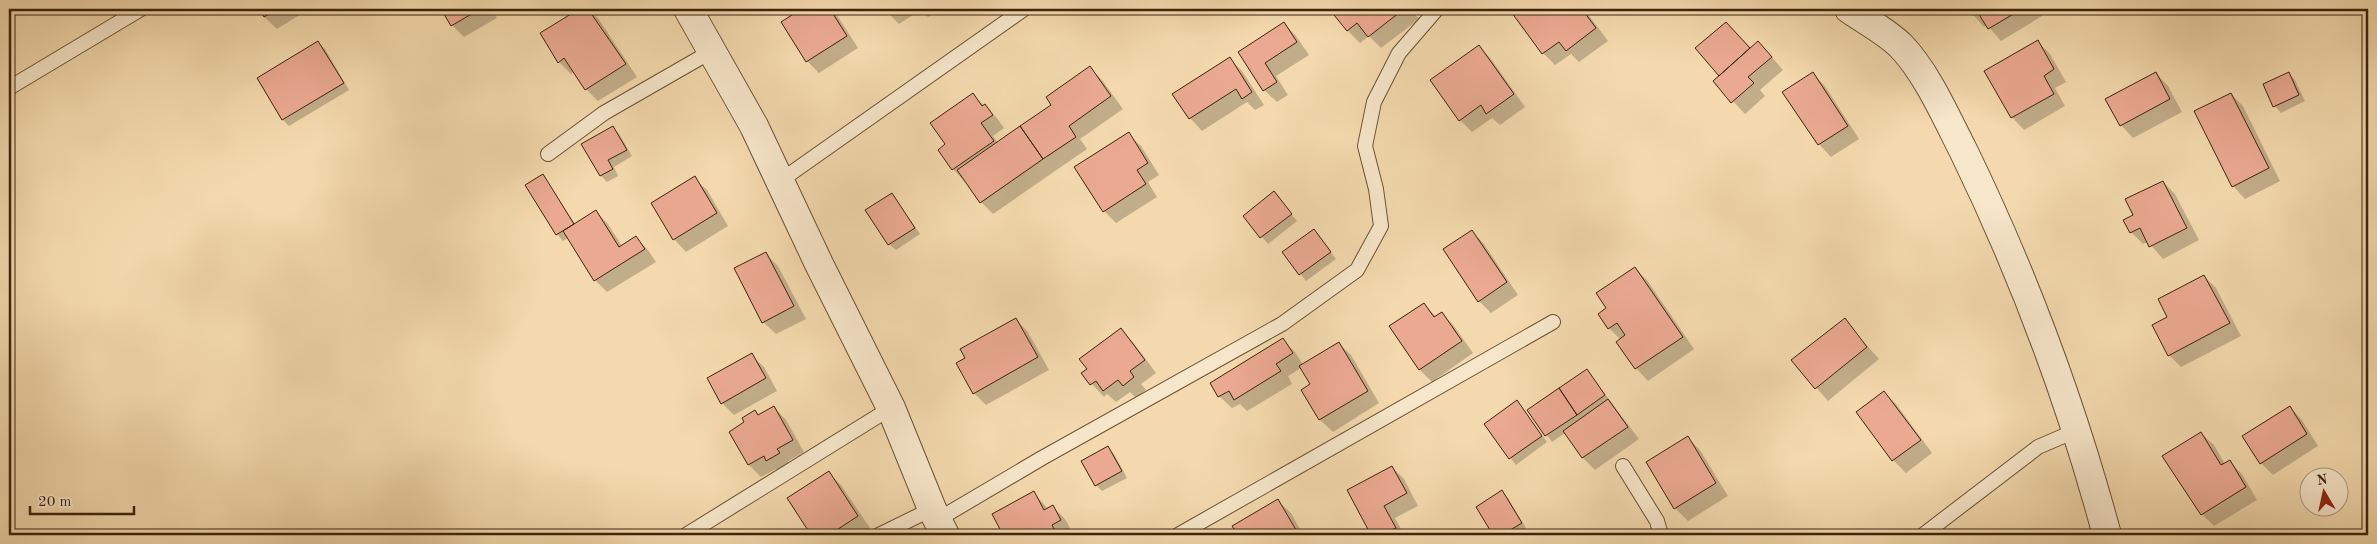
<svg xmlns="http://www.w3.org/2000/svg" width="2377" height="544" font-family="'Old Standard TT',serif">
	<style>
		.shadow { fill: #0003 }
		.building { fill: #eba992; stroke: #3d240d }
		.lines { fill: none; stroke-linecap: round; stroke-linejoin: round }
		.service-casing { stroke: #6a5135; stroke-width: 16 }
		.minor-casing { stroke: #6a5135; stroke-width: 30 }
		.tertiary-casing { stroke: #6a5135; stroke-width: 30 }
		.service { stroke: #f7e6ca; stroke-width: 14 }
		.minor { stroke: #f7e6ca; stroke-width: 28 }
		.tertiary { stroke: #f7e6ca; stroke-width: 28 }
	</style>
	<rect width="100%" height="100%" fill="#f3d9ad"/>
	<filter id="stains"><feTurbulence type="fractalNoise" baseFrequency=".004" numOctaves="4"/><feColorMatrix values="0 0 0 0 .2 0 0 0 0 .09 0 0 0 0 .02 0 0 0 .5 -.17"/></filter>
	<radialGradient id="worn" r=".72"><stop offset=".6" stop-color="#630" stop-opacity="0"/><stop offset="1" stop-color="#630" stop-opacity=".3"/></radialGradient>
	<path class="shadow" d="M256 9H309L277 29Z
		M442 9H492L497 18 464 37 452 25Z
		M581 9H588L598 18 637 77 598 101 586 89 574 72 571 74 559 62 541 34Z
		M804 9H833L858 48 819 73 807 61 782 22Z
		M884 9H941L928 17 921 10 899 24Z
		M1345 9H1411L1419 19 1381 48 1369 36 1360 43 1347 30 1336 15Z
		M1511 9H1584L1608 41 1579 62 1571 54 1555 65 1543 53Z
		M1968 9H2037L2042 16 2001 41 1987 25 1984 27Z
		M1284 23 1296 36 1309 55 1276 76 1288 95 1277 102 1264 90 1240 53Z
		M1738 36 1751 50 1770 55 1783 70 1760 90 1765 96 1745 114 1714 81 1721 76Z
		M2038 42 2050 54 2066 82 2055 88 2065 106 2024 130 2012 117 1986 71Z
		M318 43 325 49 349 90 289 126 283 120 259 79Z
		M1479 46 1491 59 1525 107 1500 125 1492 118 1472 132 1460 120Z
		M1230 59 1242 71 1264 105 1255 110 1247 102 1202 131 1190 118 1174 94Z
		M1090 68 1102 80 1123 109 1080 139 1087 149 993 214 981 202 966 181 965 182 953 169 947 145 973 95 997 118 1004 128 993 136 998 143 1053 105Z
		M2156 73 2168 86 2182 112 2133 138 2121 125Z
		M2288 73 2295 80 2305 101 2281 113 2275 106Z
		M1813 74 1825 86 1859 139 1831 157 1819 144Z
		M2231 94 2243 106 2280 181 2245 199 2233 186Z
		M613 127 619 134 632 156 614 167 618 176 607 182 601 176Z
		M1128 134 1141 146 1159 175 1148 182 1157 197 1116 223 1104 211Z
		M542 176 576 225 596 212 608 224 622 246 636 238 648 250 656 262 607 292 595 280 568 238 563 241 557 234 527 186Z
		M694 178 707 190 728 226 686 252 674 239Z
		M2163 182 2175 194 2199 240 2163 259 2148 242 2143 244 2131 232 2135 215Z
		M1274 193 1297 221 1268 244 1245 216Z
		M892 194 920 234 896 250 889 244Z
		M1314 230 1336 259 1306 281 1284 252Z
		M1472 231 1484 244 1518 295 1491 313 1479 301Z
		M765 253 778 266 806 319 776 334 763 322Z
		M1635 268 1647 280 1694 349 1648 381 1636 368 1618 342 1621 340 1609 328 1608 309Z
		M2204 276 2216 288 2241 336 2181 367 2169 355Z
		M1424 304 1436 317 1442 313 1454 326 1473 353 1432 382 1420 370Z
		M1016 319 1028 332 1049 370 986 405 974 393 967 359Z
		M1844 320 1879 359 1828 401 1793 361Z
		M1121 330 1133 342 1156 373 1141 384 1146 390 1136 398 1130 392 1116 402 1107 394 1104 397 1083 374Z
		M1283 340 1295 352 1303 365 1338 343 1351 355 1379 403 1333 432 1320 420 1303 390 1311 384 1301 368 1288 376 1292 384 1247 411 1240 404 1232 408 1219 396Z
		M751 355 764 367 777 391 734 415 722 403Z
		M1587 370 1639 439 1595 470 1583 458 1565 433 1552 442 1529 410Z
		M1884 392 1896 404 1932 453 1906 473 1893 460 1857 412Z
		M1517 402 1547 442 1516 465 1485 425Z
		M774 407 786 420 804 452 788 461 791 465 779 472 776 469 761 477 749 465 730 432 746 423 755 412 759 416Z
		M2290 407 2302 420 2318 446 2273 475 2261 463Z
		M2201 433 2214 445 2225 464 2229 461 2242 474 2257 500 2214 526 2202 514Z
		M1688 438 1700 450 1728 496 1688 521 1675 508 1648 463Z
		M1108 448 1114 454 1127 478 1102 491 1096 485Z
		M1392 467 1404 479 1418 506 1395 518 1404 535H1372L1348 490Z
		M829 473 841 485 870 528 859 535H812L788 499Z
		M1501 492 1508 498 1527 530 1518 535H1494L1477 507Z
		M1034 493 1048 509 1053 507 1065 519 1073 533 1069 535H1004L993 515Z
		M1278 501 1291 513 1303 535H1239L1234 526Z"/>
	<path class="building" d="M259 9H278L264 17Z
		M441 9H480L451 26Z
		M579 9H588L626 64 585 90 564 58 558 63 540 33Z
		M801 9H830L847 36 806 62 781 22Z
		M1342 9H1404L1368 37 1357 23 1347 31 1334 15Z
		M1509 9H1582L1596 28 1566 51 1559 42 1542 54Z
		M1967 9H2022L1988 29 1977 11 1971 15Z
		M1284 22 1297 42 1265 63 1277 82 1263 91 1238 52Z
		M1726 22 1750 48 1719 76 1695 48Z
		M2038 40 2054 69 2044 76 2054 94 2011 118 1984 71Z
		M318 41 344 83 282 120 257 78Z
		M1758 41 1772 57 1748 77 1754 83 1731 103 1713 81Z
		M1479 45 1514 94 1486 114 1481 105 1459 121 1430 80Z
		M1230 57 1252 92 1242 99 1236 89 1189 119 1172 94Z
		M1090 66 1111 96 1069 126 1076 137 1043 159 1020 126 1051 105 1046 97Z
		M1813 72 1848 126 1818 145 1782 92Z
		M2156 72 2170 99 2120 126 2105 99Z
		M2289 72 2299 95 2273 107 2263 84Z
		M973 93 982 106 985 104 993 115 981 123 994 141 952 170 938 150 945 144 930 123Z
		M2231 93 2269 168 2232 187 2194 111Z
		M613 126 627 150 608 160 613 169 600 176 581 144Z
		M1020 126 1043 159 980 203 957 170Z
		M1129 132 1148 163 1137 170 1146 184 1103 212 1074 167Z
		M543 174 574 224 556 235 525 185Z
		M695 176 717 213 673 240 651 203Z
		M2163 181 2187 228 2149 247 2140 228 2130 233 2123 220 2133 215 2125 199Z
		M1274 191 1292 214 1260 238 1243 216Z
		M892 193 915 228 888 245 865 210Z
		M596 210 619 247 636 236 645 249 594 281 563 231Z
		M1314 229 1331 252 1299 275 1282 252Z
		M1472 230 1507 282 1478 302 1443 249Z
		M766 252 794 306 762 323 734 268Z
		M1635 267 1683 337 1635 369 1616 342 1625 335 1617 323 1608 329 1598 314 1606 308 1596 293Z
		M2204 275 2230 323 2168 356 2152 325 2167 317 2158 299Z
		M1424 303 1434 317 1442 312 1462 341 1419 370 1389 326Z
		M1016 318 1038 357 973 394 956 363 965 358 960 349Z
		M1845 318 1867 347 1815 389 1791 360Z
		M1121 328 1145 360 1130 371 1134 377 1123 386 1118 380 1103 391 1096 381 1090 385 1081 373 1087 369 1079 359Z
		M1283 338 1293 353 1276 364 1281 371 1234 400 1229 391 1218 397 1210 383Z
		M1339 342 1368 391 1319 420 1301 390 1310 384 1299 366Z
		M752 353 766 378 721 404 707 378Z
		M1587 369 1605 395 1577 415 1559 388Z
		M1559 388 1577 415 1545 436 1527 410Z
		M1884 391 1921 440 1892 461 1856 412Z
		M1608 399 1628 427 1582 458 1563 431Z
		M1517 400 1542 436 1509 459 1484 424Z
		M774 406 793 440 777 449 780 453 766 461 764 456 748 465 729 432 744 422 742 418 755 410 758 415Z
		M2290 406 2307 434 2260 464 2242 436Z
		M2201 432 2221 465 2230 460 2246 487 2201 515 2162 456Z
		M1688 436 1716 483 1674 509 1646 462Z
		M1108 446 1122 471 1095 486 1081 461Z
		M1392 466 1407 493 1384 506 1396 528 1383 535H1371L1347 490Z
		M829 471 858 516 829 535H811L787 498Z
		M1502 490 1522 523 1502 535H1493L1476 507Z
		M1034 491 1044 510 1053 505 1061 520 1052 525 1057 535H1003L992 514Z
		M1278 499 1299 535H1238L1232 526Z"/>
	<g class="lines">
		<g class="service-casing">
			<path id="service" d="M9 88 141 9
				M548 154 604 113 712 51
				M780 181 1024 9
				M1623 466 1657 521 1661 535
				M937 520 1042 458 1282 324 1357 270 1381 226 1376 189 1365 146 1374 102 1399 53 1437 9
				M686 535 891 408
				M879 535 932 509
				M1178 535 1553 322
				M1923 535 2038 447 2075 431"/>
		</g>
		<g class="minor-casing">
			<path id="minor" d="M688 9 754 126 819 264 891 408 932 509 945 535"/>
		</g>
		<g class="tertiary-casing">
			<path id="tertiary" d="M1849 9C1866 21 1887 32 1901 46 1927 73 1946 117 1963 150 2022 271 2072 405 2107 535"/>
		</g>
		<use href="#service" class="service"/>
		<use href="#minor" class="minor"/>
		<use href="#tertiary" class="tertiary"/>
	</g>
	<rect width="2377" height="544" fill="none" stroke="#f3d9ad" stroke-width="30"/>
	<rect x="10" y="10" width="2357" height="524" fill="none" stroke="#3d240d" stroke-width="2.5"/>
	<rect x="15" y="15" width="2347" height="514" fill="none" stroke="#3d240d"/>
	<g transform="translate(2324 492) rotate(351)"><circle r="24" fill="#f7e6ca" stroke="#ad987e"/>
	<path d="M0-4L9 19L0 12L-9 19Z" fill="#8f2418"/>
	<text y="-8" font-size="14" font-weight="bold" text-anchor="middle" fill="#3d240d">N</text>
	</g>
	<path d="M30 506v8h104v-8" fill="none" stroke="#3d240d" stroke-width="2.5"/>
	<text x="38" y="506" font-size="15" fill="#3d240d" stroke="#f7e6ca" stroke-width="4" paint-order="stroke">20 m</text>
	<rect width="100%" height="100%" filter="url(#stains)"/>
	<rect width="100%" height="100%" fill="url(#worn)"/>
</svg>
